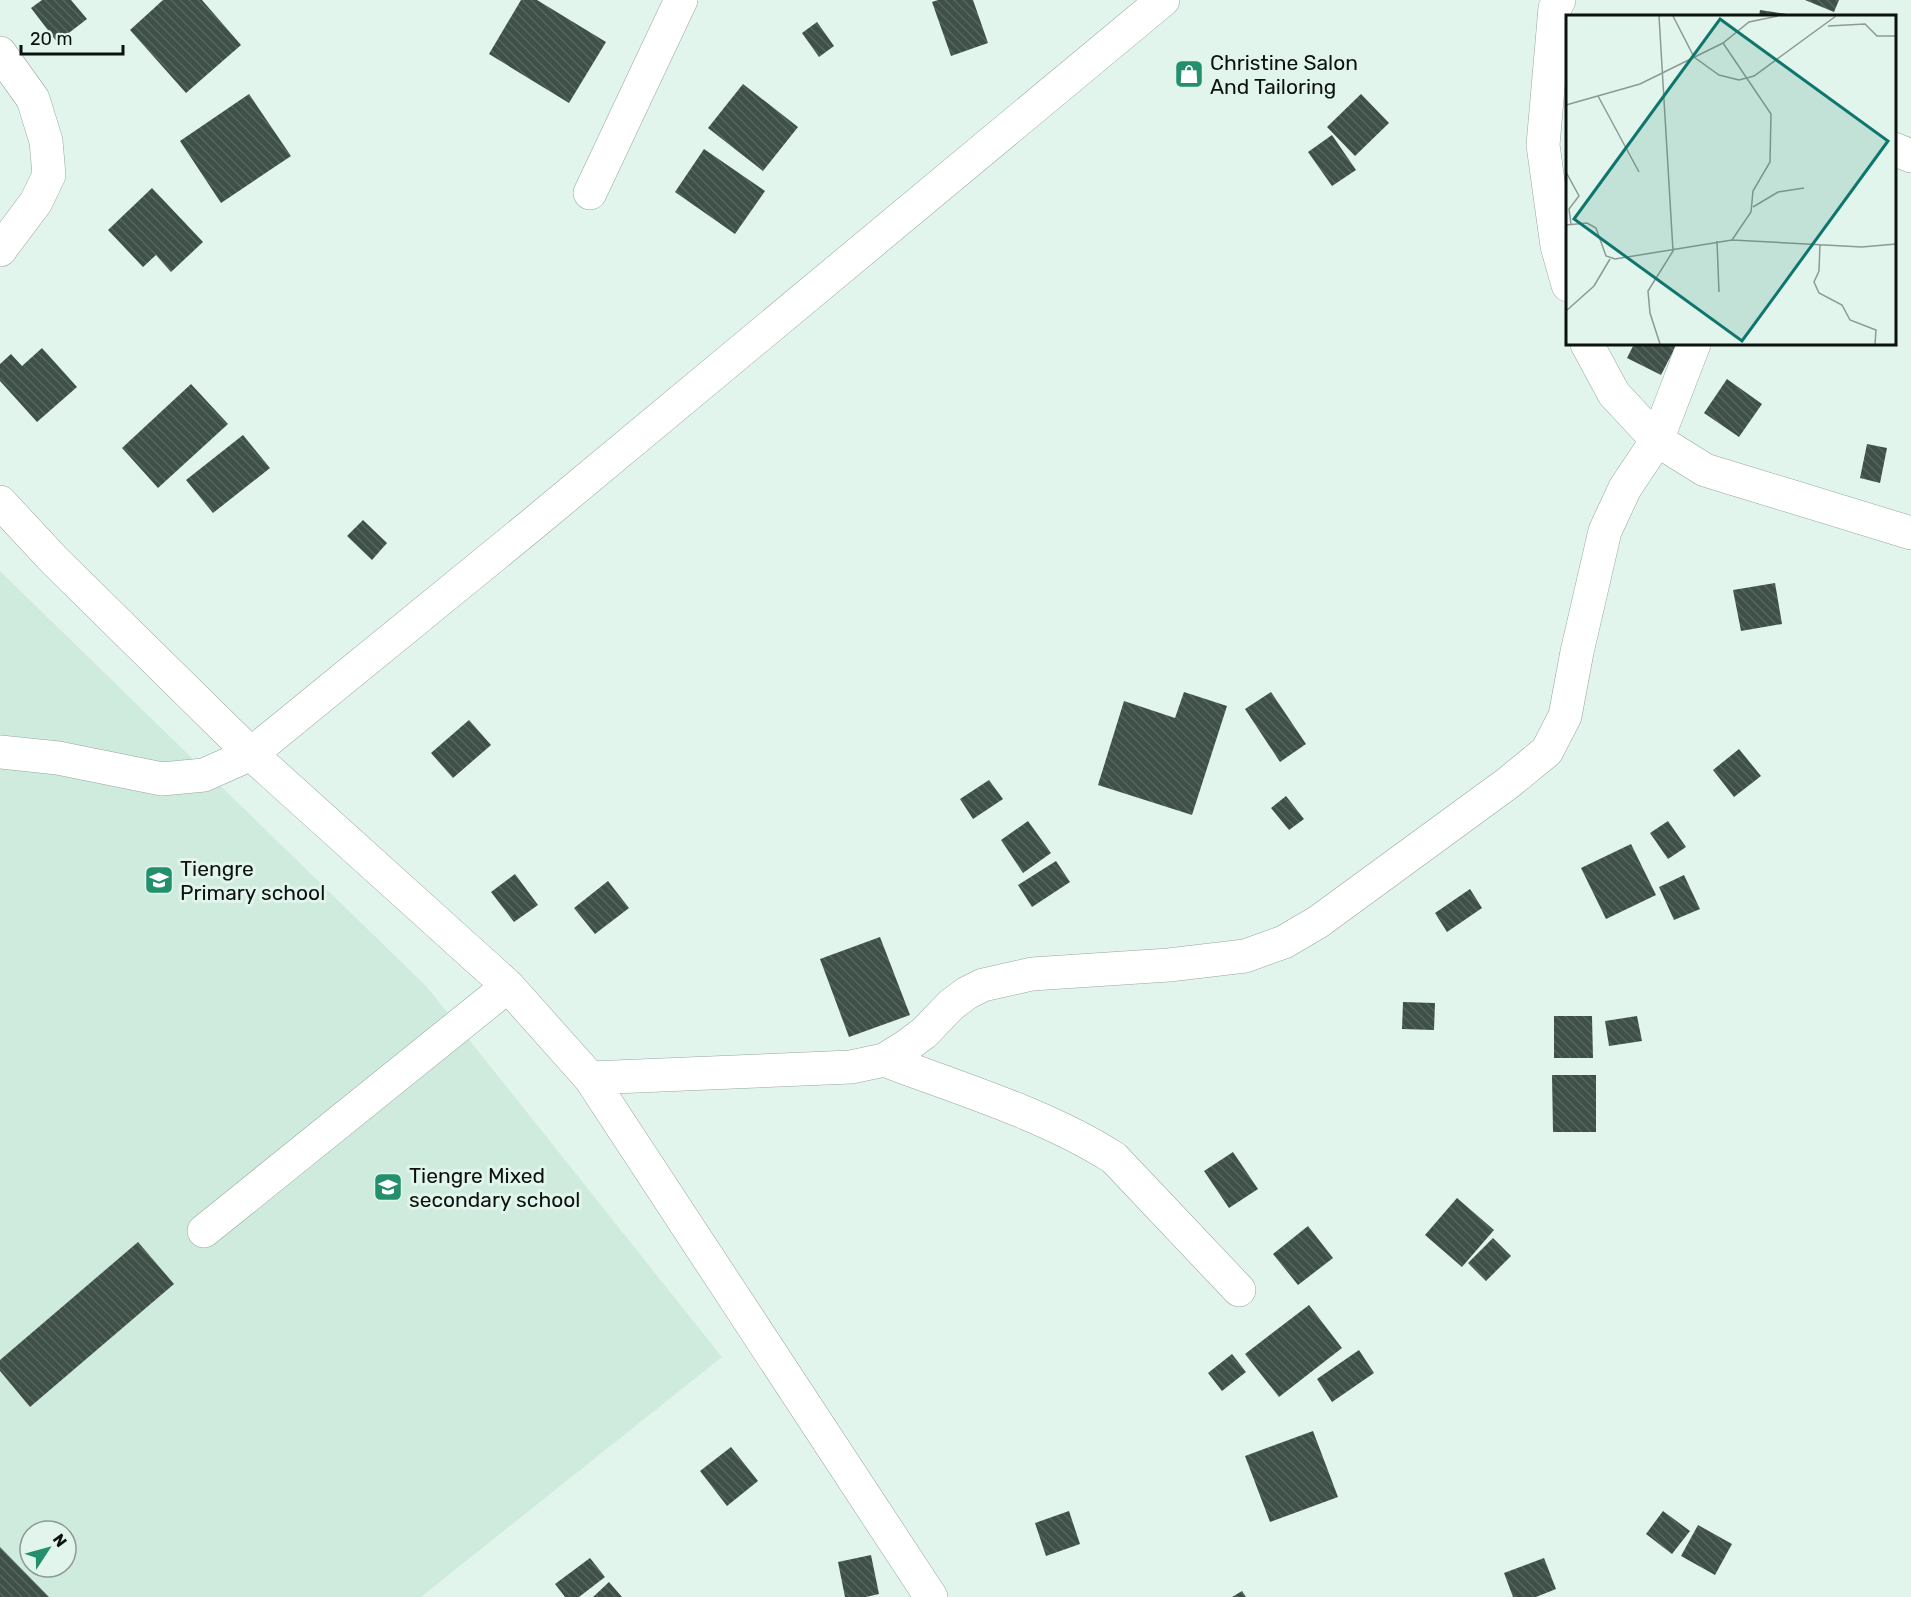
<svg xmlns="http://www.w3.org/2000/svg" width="1911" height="1597" font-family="Rubik,sans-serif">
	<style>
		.built { fill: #cfebde; fill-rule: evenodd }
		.building { fill: url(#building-back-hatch) }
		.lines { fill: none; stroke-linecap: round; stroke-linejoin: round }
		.minor-casing { stroke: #95a79f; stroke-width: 34 }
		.minor { stroke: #fff; stroke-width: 33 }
		.labels { text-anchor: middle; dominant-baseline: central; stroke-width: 6; stroke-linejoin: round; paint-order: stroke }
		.poi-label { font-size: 21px; fill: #0b120f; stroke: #e2f5ec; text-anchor: start }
		.inset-road { fill: none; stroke: #8c9a94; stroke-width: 1.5 }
		.view { fill: #0f766e; fill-opacity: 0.15; stroke: #0f766e; stroke-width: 3 }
		.inset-edge { fill: none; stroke: #0b120f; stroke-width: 3 }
	</style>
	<defs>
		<pattern id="building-back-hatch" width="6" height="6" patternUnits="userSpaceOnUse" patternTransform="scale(1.5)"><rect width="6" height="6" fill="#3f5049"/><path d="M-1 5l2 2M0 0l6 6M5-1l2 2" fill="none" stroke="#57655f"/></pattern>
	</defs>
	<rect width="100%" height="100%" fill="#e2f5ec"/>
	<path class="built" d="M0 571 427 987 722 1357 421 1597H0ZM30 1531H66V1567H30Z"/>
	<path class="building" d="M42 0H71L87 19 57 42 31 8Z
		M163 0H202L241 45 186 93 130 30Z
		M521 0H537L606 42 569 103 489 54Z
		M938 0H973L988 43 951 56 932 2Z
		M1805 0H1839L1834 12Z
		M1760 10 1794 15V16H1759Z
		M817 22 834 46 819 57 802 33Z
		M743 84 798 127 763 171 708 128Z
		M249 94 291 156 221 203 180 141Z
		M1361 94 1389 123 1355 156 1327 127Z
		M1332 135 1356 170 1332 186 1308 152Z
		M704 149 765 191 735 234 675 192Z
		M152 188 203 242 171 272 156 255 143 267 108 230Z
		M1634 344H1677L1661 375 1627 358Z
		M42 348 77 387 37 422 0 381V364L11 354 22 366Z
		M1727 379 1762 404 1739 437 1704 413Z
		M191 384 228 424 158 488 122 448Z
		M243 435 270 468 213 513 186 480Z
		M1867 444 1887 448 1880 483 1860 478Z
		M363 520 387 543 372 560 347 536Z
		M1775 583 1782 624 1741 631 1733 590Z
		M1184 692 1227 706 1192 815 1098 785 1124 701 1175 718Z
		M1271 692 1306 744 1280 762 1245 709Z
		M469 720 491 745 453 778 431 753Z
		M1739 749 1761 776 1734 797 1713 770Z
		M989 780 1003 799 973 819 960 799Z
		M1286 796 1304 819 1289 830 1271 808Z
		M1028 821 1051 853 1023 873 1001 840Z
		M1668 821 1686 847 1668 859 1650 833Z
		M1631 844 1656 895 1606 919 1581 868Z
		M1056 861 1070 882 1032 907 1018 885Z
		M515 874 538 905 514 922 491 892Z
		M1684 875 1700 909 1674 920 1659 887Z
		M608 881 629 908 595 934 574 908Z
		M1470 889 1482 908 1447 932 1435 913Z
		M880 937 910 1015 849 1037 820 959Z
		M1403 1002 1435 1003 1434 1030 1402 1029Z
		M1554 1016H1592L1593 1058H1554Z
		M1637 1016 1642 1041 1609 1046 1605 1021Z
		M1552 1075H1596V1132H1553Z
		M1233 1152 1258 1189 1229 1208 1204 1171Z
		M1457 1198 1494 1230 1462 1267 1425 1235Z
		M1308 1226 1333 1258 1298 1285 1273 1254Z
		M1493 1238 1511 1256 1486 1281 1468 1263Z
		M138 1242 174 1284 30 1407 0 1371V1360Z
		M1309 1305 1342 1348 1279 1397 1245 1354Z
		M1359 1350 1374 1373 1332 1402 1317 1379Z
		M1232 1354 1246 1372 1222 1391 1208 1373Z
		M1313 1431 1338 1497 1270 1522 1245 1456Z
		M731 1447 758 1481 727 1506 700 1471Z
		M1069 1511 1080 1544 1046 1556 1035 1523Z
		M1663 1511 1690 1531 1672 1554 1646 1534Z
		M1698 1525 1732 1544 1715 1575 1681 1556Z
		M0 1547 49 1597H0Z
		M871 1555 879 1594 866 1597H845L838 1562Z
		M590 1558 605 1577 579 1597H565L555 1584Z
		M1544 1558 1556 1589 1536 1597H1513L1504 1573Z
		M609 1582 622 1597H593Z
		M1242 1591 1246 1597H1232Z"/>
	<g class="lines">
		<g class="minor-casing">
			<path id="minor" d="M1559 0 1555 8 1543 145 1557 246 1568 285
				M0 53 33 99 46 141 49 175 36 202 0 250
				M1894 149 1911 156
				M590 193 681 0
				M1587 344 1614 394 1657 440 1705 470 1911 533
				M0 502 54 560 251 754 508 986 590 1078 931 1597
				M0 752 58 758 162 779 204 775 251 754 534 523 1163 0
				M884 1060C958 1088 1047 1115 1114 1158L1239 1290
				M590 1078 851 1067 884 1060 905 1047 924 1033 951 1005 967 993 983 985 1032 974 1169 965 1245 956 1284 942 1318 922 1508 783 1547 751 1565 716 1577 652 1605 531 1625 488 1657 440 1694 344
				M204 1231 508 986"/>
		</g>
		<use href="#minor" class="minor"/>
	</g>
	<defs>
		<g id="shop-square" transform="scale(1.5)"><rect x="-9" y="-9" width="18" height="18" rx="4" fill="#238f6d" stroke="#e2f5ec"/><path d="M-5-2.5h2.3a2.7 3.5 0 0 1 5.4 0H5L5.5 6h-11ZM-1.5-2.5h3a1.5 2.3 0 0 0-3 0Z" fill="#fff"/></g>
		<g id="school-square" transform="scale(1.5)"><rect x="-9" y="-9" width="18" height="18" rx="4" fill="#238f6d" stroke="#e2f5ec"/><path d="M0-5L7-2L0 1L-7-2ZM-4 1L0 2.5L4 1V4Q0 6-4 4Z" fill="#fff"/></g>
	</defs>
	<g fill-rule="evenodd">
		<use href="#shop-square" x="1189" y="74"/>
		<use href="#school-square" x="159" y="880"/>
		<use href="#school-square" x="388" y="1187"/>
	</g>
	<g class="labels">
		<g class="poi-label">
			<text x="1210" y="62">Christine Salon<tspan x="1210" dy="24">And Tailoring</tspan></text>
			<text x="180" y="868">Tiengre<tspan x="180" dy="24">Primary school</tspan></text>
			<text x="409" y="1175">Tiengre Mixed<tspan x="409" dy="24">secondary school</tspan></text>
		</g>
	</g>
	<g transform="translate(1566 15)">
		<rect width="330" height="330" fill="#e2f5ec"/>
		<path class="inset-road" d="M93 1 107 236 82 276 84 298 94 329M107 1 128 42 153 60 173 65 188 61 270 1M262 11 299 9 311 21H329M157 28 205 99 204 147 187 176 185 197 166 225M32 81 73 157M0 90 74 69 157 28 183 7 212 1M0 157 13 181 3 194 5 209M187 192 212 177 238 173M0 210 21 208 30 213 40 241 49 244 166 225 296 232 330 229M151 226 153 277M254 229 253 256 248 267 253 278 276 290 284 305 310 315 309 329M0 296 28 271 44 244"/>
		<path class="view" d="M154 4 322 126 176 326 8 204Z"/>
		<rect width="330" height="330" class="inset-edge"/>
	</g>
	<g transform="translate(48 1549) rotate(54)"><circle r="28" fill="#e2f5ec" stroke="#8c9a94" stroke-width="1.5"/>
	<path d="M0-4.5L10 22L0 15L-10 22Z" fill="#238f6d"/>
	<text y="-9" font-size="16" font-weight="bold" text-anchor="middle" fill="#0b120f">N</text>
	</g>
	<path d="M21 45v9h102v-9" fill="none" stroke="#0b120f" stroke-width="3"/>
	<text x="30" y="45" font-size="18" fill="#0b120f" stroke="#e2f5ec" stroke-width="4.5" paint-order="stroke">20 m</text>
</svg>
